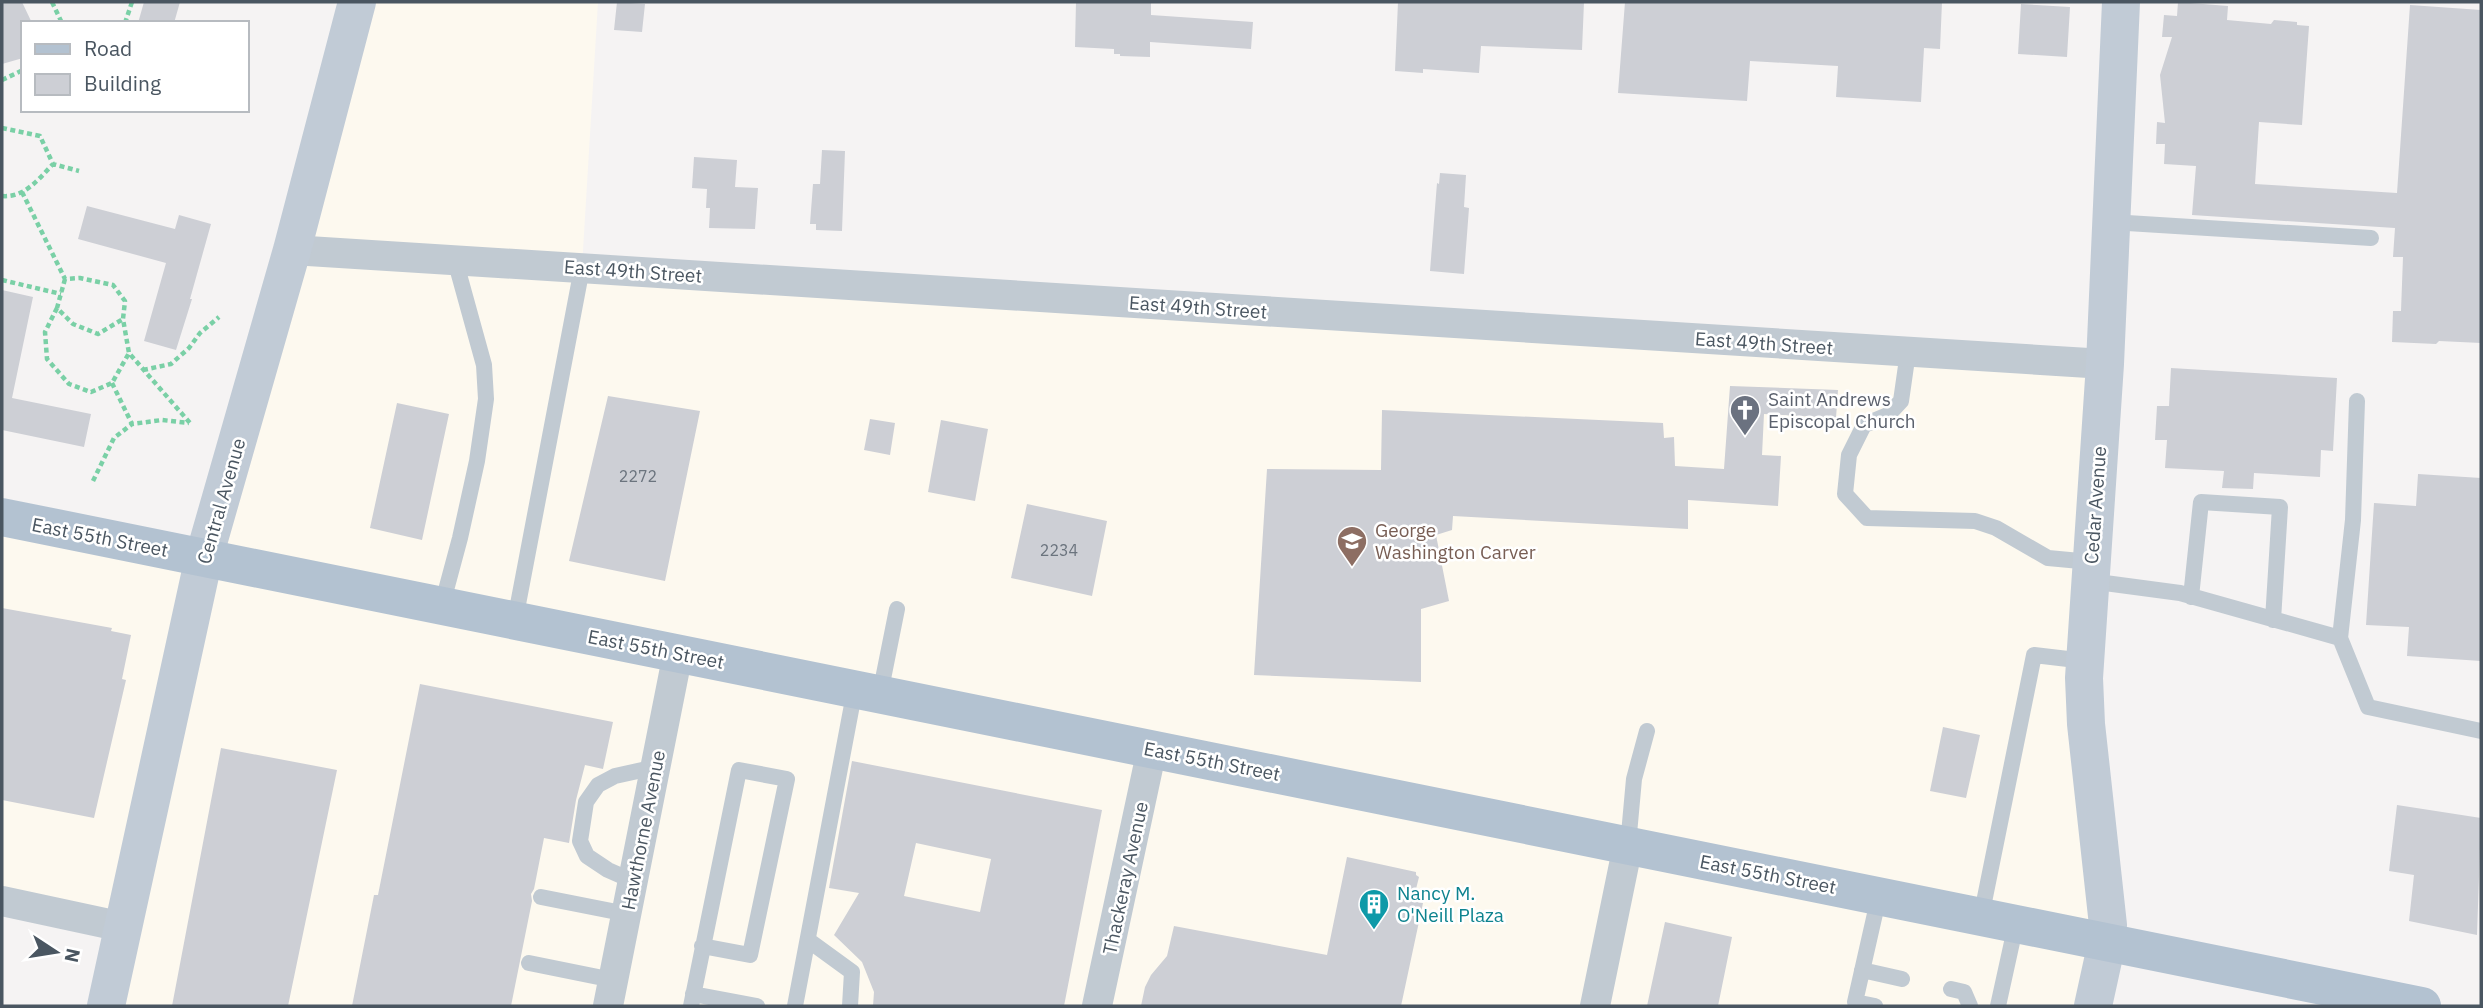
<svg xmlns="http://www.w3.org/2000/svg" width="2483" height="1008" font-family="'IBM Plex Sans',sans-serif">
	<style>
		.commercial { fill: #fdf9ef }
		.building { fill: #cdcfd5; fill-rule: evenodd }
		.lines { fill: none; stroke-linecap: round; stroke-linejoin: round }
		.path { stroke: #7ad0a6; stroke-width: 4.5; stroke-dasharray: 5 3.5; stroke-linecap: butt }
		.lane { stroke: #c1cad2; stroke-width: 16 }
		.street { stroke: #c1cad2; stroke-width: 30 }
		.secondary { stroke: #c1cbd6; stroke-width: 38 }
		.primary { stroke: #b3c2d1; stroke-width: 38 }
		.labels { text-anchor: middle; dominant-baseline: central; stroke-width: 5; stroke-linejoin: round; paint-order: stroke }
		.number-label { font-size: 16px; fill: #6b747e }
		.street-label { font-size: 19px; fill: #4a5661; stroke: #fff }
		.worship-label { font-size: 19px; fill: #5b616d; stroke: #fff; text-anchor: start }
		.education-label { font-size: 19px; fill: #785e54; stroke: #fff; text-anchor: start }
		.culture-label { font-size: 19px; fill: #0d838f; stroke: #fff; text-anchor: start }
	</style>
	<rect width="100%" height="100%" fill="#f5f3f3"/>
	<path class="commercial" d="M357 2H598L582 267 2105 364 2093 1006H106L123 927 2 901V517L204 557Z"/>
	<path class="building" d="M2 2H22L32 23H23V58L2 64Z
		M144 2H180L174 23H138Z
		M617 2 645 4 642 32 614 30Z
		M1076 2H1151V15L1253 22 1251 49 1150 42V57L1120 56V54H1114V49L1075 47Z
		M1398 2H1584L1582 50 1481 46 1479 73 1423 69V73L1395 71Z
		M1625 2H1942L1940 49 1924 48 1921 102 1836 97 1838 66 1750 61 1747 101 1618 93Z
		M2178 2 2228 6 2227 20 2271 24 2274 20 2297 22V25L2309 26 2302 125 2259 122 2255 184 2397 193 2410 5 2481 10V343L2439 341 2436 344 2392 342 2393 311H2401L2403 257H2393L2395 228 2192 215 2196 166 2164 164 2165 144H2156L2157 122 2165 123 2160 75 2172 37H2162L2164 15 2177 16Z
		M2021 4 2070 7 2067 57 2018 54Z
		M822 150 845 151 842 231 816 230V224H810L813 184H820Z
		M694 157 737 160 735 187 758 188 755 229 709 228 710 208H706L707 189 692 188Z
		M1440 173 1466 175 1464 207 1469 208 1464 274 1430 271 1437 183 1439 184Z
		M87 206 175 229 179 215 211 224 190 299H192L176 350 144 341 166 263 78 239Z
		M2 290 33 297 12 398 91 414 84 447 2 430Z
		M2171 368 2337 378 2333 451 2321 450 2320 477 2254 473 2253 489 2222 488 2224 471 2165 468 2167 440H2155L2157 406H2169Z
		M1730 386 1838 390 1836 418 1764 414 1762 455 1781 456 1778 506 1688 500V529L1453 516 1452 530 1436 535 1449 601 1421 609V682L1254 675 1267 469 1381 470 1382 410 1663 423 1664 438 1674 437 1675 466 1724 469Z
		M608 396 700 411 665 581 569 561Z
		M397 403 449 414 422 540 370 528Z
		M870 419 895 423 890 455 864 450Z
		M941 420 988 429 975 501 928 492Z
		M2418 474 2481 478V661L2407 656 2409 627 2366 625 2374 503 2416 506Z
		M1027 504 1107 521 1092 596 1011 578Z
		M2 608 112 628 111 631 131 635 122 679 126 680 94 818 2 800Z
		M420 684 613 722 603 769 585 765 576 800 569 843 544 838 534 889 531 894 532 901 511 1006H352L374 895H378Z
		M1943 727 1980 735 1966 798 1930 791Z
		M221 748 337 770 288 1006H172Z
		M852 761 1102 810 1064 1006H873L874 992 862 962 834 935 859 893 829 888ZM916 843 991 859 980 912 904 896Z
		M2397 805 2481 818 2477 935 2409 921 2414 875 2389 871Z
		M1347 857 1416 872V875L1419 877 1413 901 1423 903 1401 1006H1141L1145 987 1151 975 1167 956 1174 926 1327 955Z
		M1665 922 1732 937 1718 1006H1647Z"/>
	<g class="lines">
		<path class="path" d="M52 2 62 23
			M125 23 132 2
			M2 80 23 70
			M2 128 40 136 53 164 79 171
			M22 192 65 279 80 278 113 285 125 301 123 319 129 353 190 423
			M2 196C24 198 38 180 53 164
			M65 279 57 308 73 324 98 334 123 319
			M2 280 61 294
			M57 308 45 332 47 359 69 384 91 392 112 383 129 353
			M143 370 171 364 189 348 200 333 219 317
			M112 383 132 424 162 420 189 423
			M93 481 114 438 132 424"/>
		<path class="lane" d="M2111 222 2371 238
			M1908 352 1901 401 1888 415 1864 425 1849 455 1845 494 1867 518 1975 521 1996 528 2048 558 2091 562
			M2357 401 2353 520 2340 638 2368 707 2481 731
			M2090 581 2180 593 2340 638
			M2191 597 2201 502 2280 507 2273 620
			M442 605 460 538 477 461 486 399 484 365 455 260
			M515 620 582 268
			M880 694 897 609
			M1628 845 1634 779 1647 731
			M633 881 608 870 587 856 580 841 586 802 598 785 615 776 656 767
			M541 897 627 914
			M1981 917 2034 655 2085 661
			M808 940 852 972 850 1006
			M529 963 613 980
			M1862 970 1902 979
			M1951 989 1964 992 1970 1006
			M693 994 757 1006
			M691 1006 739 770 787 779 750 955 702 946
			M795 1006 855 689
			M1875 1006 1855 1002 1879 896
			M1998 1006 2016 924"/>
		<path class="street" d="M292 250 2105 364
			M2 901 123 927
			M608 1006 678 653
			M1097 1006 1152 749
			M1595 1006 1628 845"/>
		<path class="secondary" d="M106 1006 204 557 292 250 357 2
			M2093 1006 2107 942 2108 925 2086 724 2084 678 2105 364 2121 2"/>
		<path class="primary" d="M2 517 2422 1006"/>
	</g>
	<defs>
		<g id="church-pin" transform="scale(1.575)"><path d="M0 17L-7.5 6A9.5 9.5 0 1 1 7.5 6Z" fill="#6b7280" stroke="#fff"/><path d="M-1.2-6h2.4v3.5h3.3v2.4h-3.3V6h-2.4V-.1h-3.3v-2.4h3.3Z" fill="#fff"/></g>
		<g id="school-pin" transform="scale(1.575)"><path d="M0 17L-7.5 6A9.5 9.5 0 1 1 7.5 6Z" fill="#8d6e63" stroke="#fff"/><path d="M0-5L7-2L0 1L-7-2ZM-4 1L0 2.5L4 1V4Q0 6-4 4Z" fill="#fff"/></g>
		<g id="building-pin" transform="scale(1.575)"><path d="M0 17L-7.5 6A9.5 9.5 0 1 1 7.5 6Z" fill="#0f9aa8" stroke="#fff"/><path d="M-4-6H4V6H1V3H-1V6H-4ZM-2.5-4.3h1.7v1.8h-1.7ZM.8-4.3h1.7v1.8H.8ZM-2.5-1h1.7V.8h-1.7ZM.8-1h1.7V.8H.8Z" fill="#fff"/></g>
	</defs>
	<g fill-rule="evenodd">
		<use href="#church-pin" x="1745" y="410"/>
		<use href="#school-pin" x="1352" y="541"/>
		<use href="#building-pin" x="1374" y="904"/>
	</g>
	<g class="labels">
		<g class="number-label">
			<text x="638" y="476">2272</text>
			<text x="1059" y="550">2234</text>
		</g>
		<g class="street-label">
			<text transform="translate(633 271) rotate(4)">East 49th Street</text>
			<text transform="translate(1198 307) rotate(4)">East 49th Street</text>
			<text transform="translate(1764 343) rotate(4)">East 49th Street</text>
			<text transform="translate(221 501) rotate(-74)">Central Avenue</text>
			<text transform="translate(2095 505) rotate(-86)">Cedar Avenue</text>
			<text transform="translate(100 537) rotate(11)">East 55th Street</text>
			<text transform="translate(656 649) rotate(11)">East 55th Street</text>
			<text transform="translate(1212 761) rotate(11)">East 55th Street</text>
			<text transform="translate(643 830) rotate(-79)">Hawthorne Avenue</text>
			<text transform="translate(1768 874) rotate(11)">East 55th Street</text>
			<text transform="translate(1125 878) rotate(-78)">Thackeray Avenue</text>
		</g>
		<g class="worship-label">
			<text x="1768" y="399">Saint Andrews<tspan x="1768" dy="22">Episcopal Church</tspan></text>
		</g>
		<g class="education-label">
			<text x="1375" y="530">George<tspan x="1375" dy="22">Washington Carver</tspan></text>
		</g>
		<g class="culture-label">
			<text x="1397" y="893">Nancy M.<tspan x="1397" dy="22">O'Neill Plaza</tspan></text>
		</g>
	</g>
	<rect width="2483" height="1008" fill="none" stroke="#4a5661" stroke-width="7"/>
	<rect x="21" y="21" width="228" height="91" fill="#ffffff" stroke="#b7bbc0" stroke-width="2"/>
	<rect x="35" y="44" width="35" height="10" fill="#b3c2d1" stroke="#b7bbc0" stroke-width="2"/>
	<text x="84" y="56" font-size="21" fill="#4a5661">Road</text>
	<rect x="35" y="74" width="35" height="21" fill="#cdcfd5" stroke="#b7bbc0" stroke-width="2"/>
	<text x="84" y="91" font-size="21" fill="#4a5661">Building</text>
	<g transform="translate(56 952) rotate(102)" stroke="#ffffff" stroke-width="5" paint-order="stroke">
	<path d="M0-5L12 26L0 18L-12 26Z" fill="#4a5661"/>
	<text y="-10" font-size="19" font-weight="bold" text-anchor="middle" fill="#4a5661">N</text>
	</g>
</svg>
